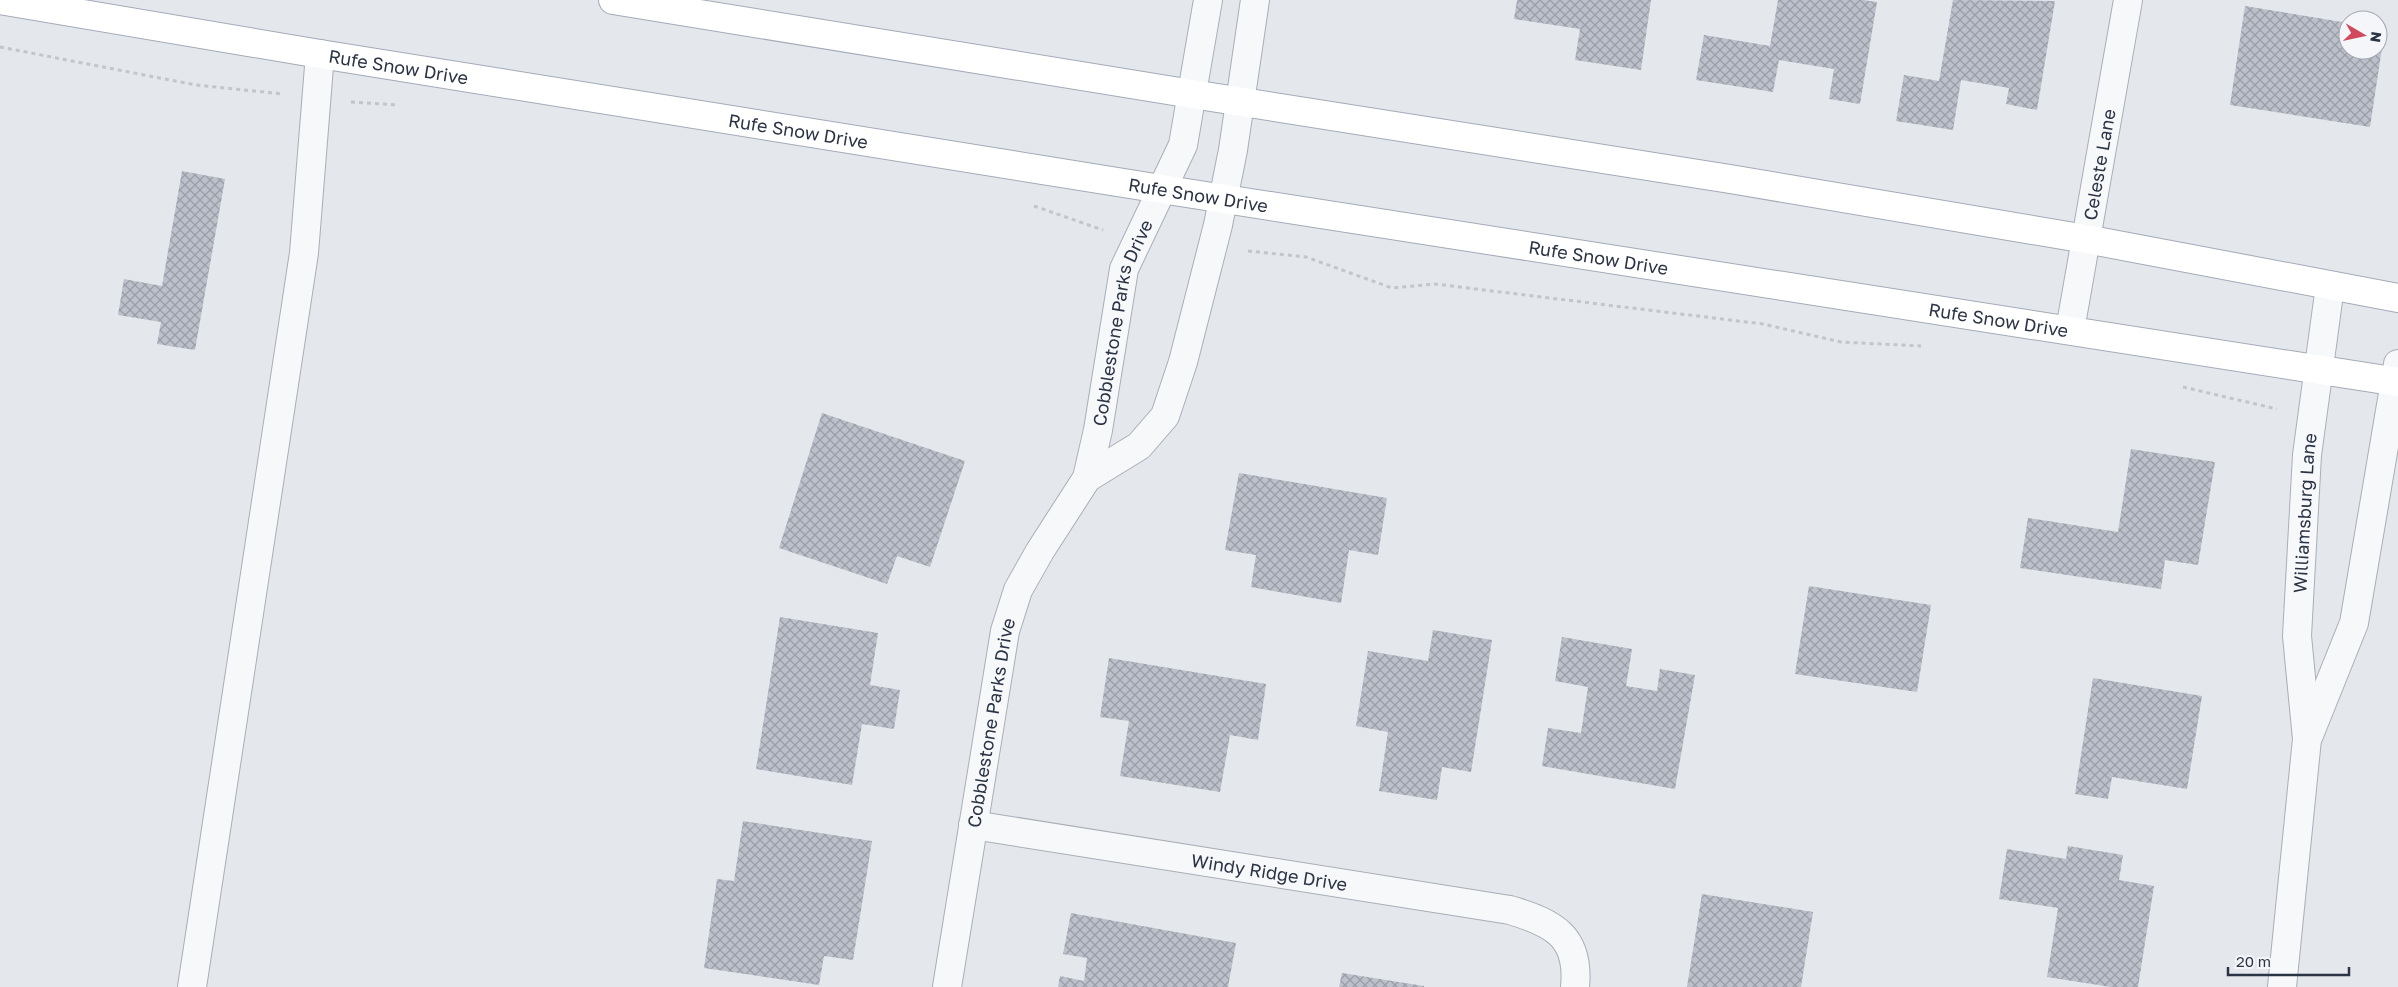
<svg xmlns="http://www.w3.org/2000/svg" width="2398" height="987" font-family="'Golos Text',sans-serif">
	<style>
		.building { fill: url(#building-cross-hatch) }
		.lines { fill: none; stroke-linecap: round; stroke-linejoin: round }
		.minor-casing { stroke: #a9aeb7; stroke-width: 30 }
		.major-casing { stroke: #a3abb8; stroke-width: 30 }
		.path { stroke: #c2c5cb; stroke-width: 3; stroke-dasharray: 4 4; stroke-linecap: butt }
		.minor { stroke: #f7f8fa; stroke-width: 28 }
		.major { stroke: #fff; stroke-width: 28 }
		.labels { text-anchor: middle; dominant-baseline: central; stroke-width: 5; stroke-linejoin: round; paint-order: stroke }
		.street-label { font-size: 18px; fill: #2b3445; stroke: #f4f6f9 }
	</style>
	<defs>
		<pattern id="building-cross-hatch" width="8" height="8" patternUnits="userSpaceOnUse" patternTransform="scale(1.25)"><rect width="8" height="8" fill="#bbc0ca"/><path d="M0 0l8 8M0 8l8-8" fill="none" stroke="#989da6"/></pattern>
	</defs>
	<rect width="100%" height="100%" fill="#e4e7ec"/>
	<path class="building" d="M1517 0H1651L1641 70 1575 60 1580 29 1514 19Z
		M1778 0H1863L1877 2 1860 104 1829 99 1834 69 1779 60 1773 92 1696 80 1704 35 1770 46Z
		M1953 0 2055 1 2037 110 2006 104 2009 88 1961 80 1953 130 1896 121 1904 75 1939 81Z
		M2245 6 2348 23V50H2378V27L2385 28 2370 127 2230 105Z
		M182 171 225 179 195 350 157 344 161 322 118 315 124 279 162 286Z
		M822 413 965 461 930 567 897 556 887 584 779 548Z
		M2131 449 2215 462 2198 565 2165 560 2161 589 2020 568 2028 518 2118 532Z
		M1239 473 1387 498 1378 555 1349 550 1341 603 1251 587 1256 555 1225 550Z
		M1809 586 1931 605 1917 692 1795 674Z
		M780 617 878 633 870 685 900 690 894 729 862 724 852 785 756 769Z
		M1433 630 1492 640 1471 772 1442 767 1437 800 1379 791 1388 732 1356 726 1368 651 1428 661Z
		M1562 637 1632 649 1626 686 1657 691 1660 669 1695 675 1675 789 1542 766 1548 728 1581 733 1588 687 1555 681Z
		M1109 658 1266 684 1258 740 1230 735 1220 792 1120 776 1129 721 1100 717Z
		M2093 678 2202 696 2187 789 2112 777 2108 799 2075 794Z
		M743 821 872 841 853 960 824 956 819 985 704 968 717 879 734 881Z
		M2068 846 2123 855 2119 880 2154 886 2138 987H2111L2047 977 2058 908 1999 899 2007 849 2066 859Z
		M1702 894 1813 912 1801 987H1687Z
		M1071 913 1236 943 1228 987H1058L1060 976 1084 981 1087 958 1063 954Z
		M1342 973 1424 986V987H1339Z"/>
	<g class="lines">
		<g class="minor-casing">
			<g id="minor">
				<path id="s1" d="M2070 330 2128 0"/>
				<path d="M1087 478 1139 446 1165 416 1183 362 1218 225 1233 150 1255 0"/>
				<path d="M2309 735 2354 623 2398 364"/>
				<path id="s2" d="M973 825 1510 910C1553 923 1580 936 1575 987"/>
				<path d="M192 987 304 253 320 54"/>
				<path id="s3" d="M947 987 1005 631 1018 590 1040 551 1087 478 1098 430 1124 269 1183 145 1208 0"/>
				<path id="s4" d="M2282 987 2307 739 2297 636 2307 455 2330 286"/>
			</g>
		</g>
		<g class="major-casing">
			<g id="major">
				<path id="s5" d="M0 0 320 54 1161 189 2398 382"/>
				<path d="M613 0 1192 94 1730 179 2086 239 2398 298"/>
			</g>
		</g>
		<path class="path" d="M0 47 196 85 283 94
			M351 102 399 105
			M1034 206 1103 230
			M1248 251 1306 257 1392 288 1435 284 1763 324 1841 342 1921 346
			M2183 387 2277 409"/>
		<use href="#minor" class="minor"/>
		<use href="#major" class="major"/>
	</g>
	<g class="labels">
		<g class="street-label">
			<text stroke="none"><textPath href="#s5" startOffset="404">Rufe Snow Drive</textPath></text>
			<text stroke="none"><textPath href="#s5" startOffset="809">Rufe Snow Drive</textPath></text>
			<text stroke="none"><textPath href="#s1" startOffset="168">Celeste Lane</textPath></text>
			<text stroke="none"><textPath href="#s5" startOffset="1214">Rufe Snow Drive</textPath></text>
			<text stroke="none"><textPath href="#s5" startOffset="1619">Rufe Snow Drive</textPath></text>
			<text stroke="none"><textPath href="#s5" startOffset="2024">Rufe Snow Drive</textPath></text>
			<text stroke="none"><textPath href="#s3" startOffset="695">Cobblestone Parks Drive</textPath></text>
			<text stroke="none"><textPath href="#s4" startOffset="476">Williamsburg Lane</textPath></text>
			<text stroke="none"><textPath href="#s3" startOffset="268">Cobblestone Parks Drive</textPath></text>
			<text stroke="none"><textPath href="#s2" startOffset="300">Windy Ridge Drive</textPath></text>
		</g>
	</g>
	<g transform="translate(2363 35) rotate(99)"><circle r="24" fill="#f4f6f9" stroke="#a4a8b1"/>
	<path d="M0-4L9 19L0 12L-9 19Z" fill="#d1495b"/>
	<text y="-8" font-size="14" font-weight="bold" text-anchor="middle" fill="#2b3445">N</text>
	</g>
	<path d="M2228 967v8h121v-8" fill="none" stroke="#2b3445" stroke-width="2.5"/>
	<text x="2236" y="967" font-size="15" fill="#2b3445" stroke="#f4f6f9" stroke-width="4" paint-order="stroke">20 m</text>
</svg>
